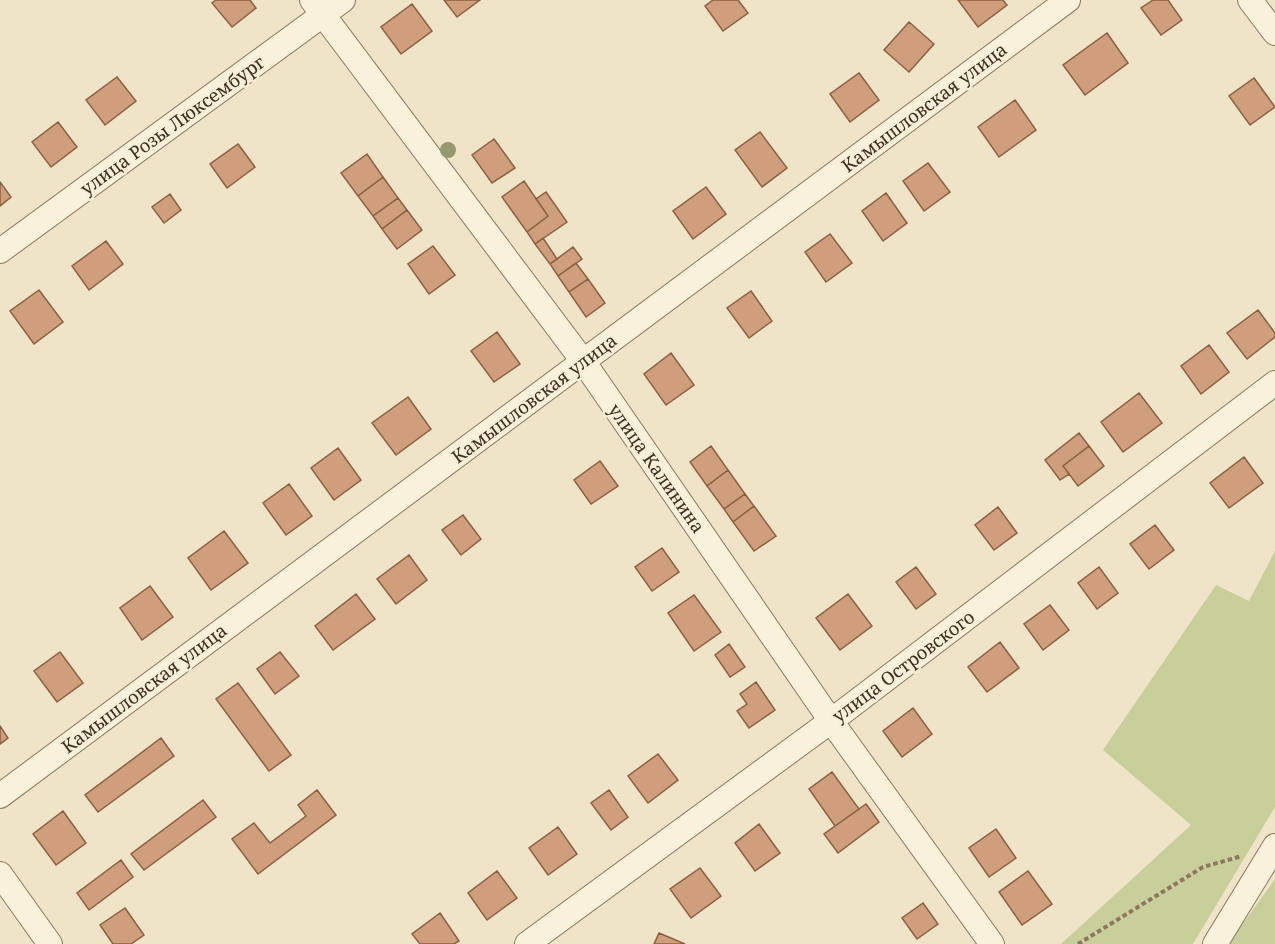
<svg xmlns="http://www.w3.org/2000/svg" width="1275" height="944" font-family="'Noto Serif',serif">
	<style>
		.green { fill: #c9cf9b }
		.building { fill: #cf9f7d; stroke: #8d5f41; stroke-width: 1.5 }
		.lines { fill: none; stroke-linecap: round; stroke-linejoin: round }
		.minor-casing { stroke: #8d765c; stroke-width: 26 }
		.path { stroke: #8d765c; stroke-width: 4; stroke-dasharray: 4.5 3; stroke-linecap: butt }
		.minor { stroke: #faf1dc; stroke-width: 24 }
		.tree { fill: #96986f }
		.labels { text-anchor: middle; dominant-baseline: central; stroke-width: 5; stroke-linejoin: round; paint-order: stroke }
		.street-label { font-size: 18px; fill: #3d2e20; stroke: #f7eed8 }
	</style>
	<rect width="100%" height="100%" fill="#f0e4c8"/>
	<path class="green" d="M1275 551V807L1193 944H1061L1191 825 1103 750 1216 585 1249 601Z
		M1275 879V944H1228Z"/>
	<path class="building" d="M216 0H250L256 8 232 27 212 3Z
		M444 0H480L457 17Z
		M713 0H738L748 13 723 31 705 6Z
		M958 0H1003L1007 5 978 27Z
		M1153 0H1168L1182 20 1161 35 1141 8Z
		M412 4 432 31 401 54 381 27Z
		M909 22 934 44 909 72 884 50Z
		M1107 33 1128 63 1085 95 1063 65Z
		M859 73 879 100 850 122 830 94Z
		M117 77 136 101 105 125 86 100Z
		M1254 78 1275 107 1250 125 1229 96Z
		M1015 100 1036 130 999 157 978 127Z
		M58 122 77 147 51 167 32 142Z
		M760 132 787 168 762 187 735 150Z
		M494 139 515 168 492 183 472 155Z
		M238 144 255 167 227 188 210 164Z
		M367 154 383 177 358 196 341 173Z
		M928 163 950 192 924 211 903 181Z
		M383 177 398 198 373 216 358 196Z
		M524 181 548 216 527 232 502 197Z
		M0 182 11 197 0 206Z
		M706 187 726 214 693 239 673 211Z
		M546 192 567 222 535 244 527 232 548 216 536 199Z
		M886 193 907 223 883 241 862 211Z
		M170 194 181 210 164 223 152 207Z
		M398 198 407 210 382 229 373 216Z
		M407 210 422 230 397 249 382 229Z
		M830 234 852 263 826 282 805 252Z
		M543 238 557 259 550 264 535 244Z
		M106 241 123 264 89 290 72 266Z
		M433 246 455 275 429 294 408 264Z
		M573 247 582 259 558 276 550 264Z
		M576 263 588 279 569 292 558 276Z
		M588 279 605 303 586 317 569 292Z
		M39 290 63 322 34 344 10 311Z
		M751 291 772 321 749 338 727 308Z
		M1258 310 1275 333V337L1247 359 1227 333Z
		M497 332 520 364 494 382 471 351Z
		M1209 345 1229 372 1201 394 1181 366Z
		M671 353 694 385 666 405 644 374Z
		M1139 393 1162 423 1123 452 1101 422Z
		M408 397 431 429 396 455 372 423Z
		M1079 433 1089 446 1063 466 1069 474 1060 480 1045 460Z
		M711 446 728 470 707 486 690 462Z
		M1089 446 1104 466 1078 486 1063 466Z
		M338 448 361 480 334 500 311 468Z
		M1244 457 1263 483 1229 508 1210 483Z
		M600 461 618 486 591 504 574 480Z
		M728 470 745 494 724 509 707 486Z
		M289 484 312 516 286 535 263 503Z
		M745 494 754 506 733 522 724 509Z
		M754 506 776 536 754 551 733 522Z
		M998 507 1017 533 994 550 975 525Z
		M463 515 481 539 461 555 442 530Z
		M1155 525 1174 550 1149 569 1130 544Z
		M224 531 248 563 211 590 188 558Z
		M662 548 679 572 652 591 635 567Z
		M409 555 427 580 396 604 377 579Z
		M916 567 936 594 916 609 896 582Z
		M1099 567 1118 593 1097 609 1078 583Z
		M150 586 173 617 142 640 120 608Z
		M356 594 375 619 333 650 315 626Z
		M848 594 872 626 840 650 816 618Z
		M694 595 721 632 694 651 668 613Z
		M1050 605 1069 630 1043 650 1024 624Z
		M1000 642 1019 668 987 692 968 667Z
		M729 644 745 667 730 677 715 655Z
		M60 652 83 683 57 702 34 671Z
		M280 652 299 676 275 694 257 669Z
		M756 682 775 710 749 728 737 711 747 704 740 694Z
		M238 683 291 755 269 771 216 699Z
		M913 708 932 734 902 757 883 731Z
		M0 726 8 738 0 744Z
		M161 738 174 756 98 812 85 795Z
		M658 754 678 780 648 803 628 776Z
		M832 772 859 809 835 826 809 789Z
		M317 790 336 815 258 874 232 839 254 823 270 843 306 816 298 805Z
		M609 790 628 817 611 830 591 803Z
		M203 800 216 817 144 870 131 854Z
		M866 804 879 822 838 853 824 834Z
		M63 811 86 843 56 865 33 834Z
		M759 824 780 853 755 871 735 843Z
		M558 827 577 854 548 875 529 848Z
		M996 829 1016 858 989 877 969 848Z
		M121 860 133 877 89 910 77 893Z
		M700 868 721 896 691 918 670 889Z
		M497 871 517 898 487 920 468 893Z
		M1028 871 1052 904 1022 925 999 892Z
		M923 903 938 924 917 939 902 918Z
		M125 908 144 935 131 944H113L100 925Z
		M440 913 459 941 454 944H420L412 934Z
		M659 933 685 944H654Z"/>
	<g class="lines">
		<g class="minor-casing">
			<path id="minor" d="M312 0 583 361 831 721 992 944
				M1250 0 1275 33
				M0 251 343 0
				M0 796 1068 0
				M0 874 50 944
				M527 944 831 721 1275 383
				M1215 944 1275 846"/>
		</g>
		<path class="path" d="M1078 944 1203 867 1242 856"/>
		<use href="#minor" class="minor"/>
	</g>
	<circle class="tree" cx="448" cy="150" r="8"/>
	<g class="labels">
		<g class="street-label">
			<text transform="translate(924 107) rotate(-37)">Камышловская улица</text>
			<text transform="translate(172 125) rotate(-36)">улица Розы Люксембург</text>
			<text transform="translate(534 398) rotate(-37)">Камышловская улица</text>
			<text transform="translate(657 468) rotate(55)">улица Калинина</text>
			<text transform="translate(903 666) rotate(-37)">улица Островского</text>
			<text transform="translate(144 688) rotate(-37)">Камышловская улица</text>
		</g>
	</g>
</svg>
